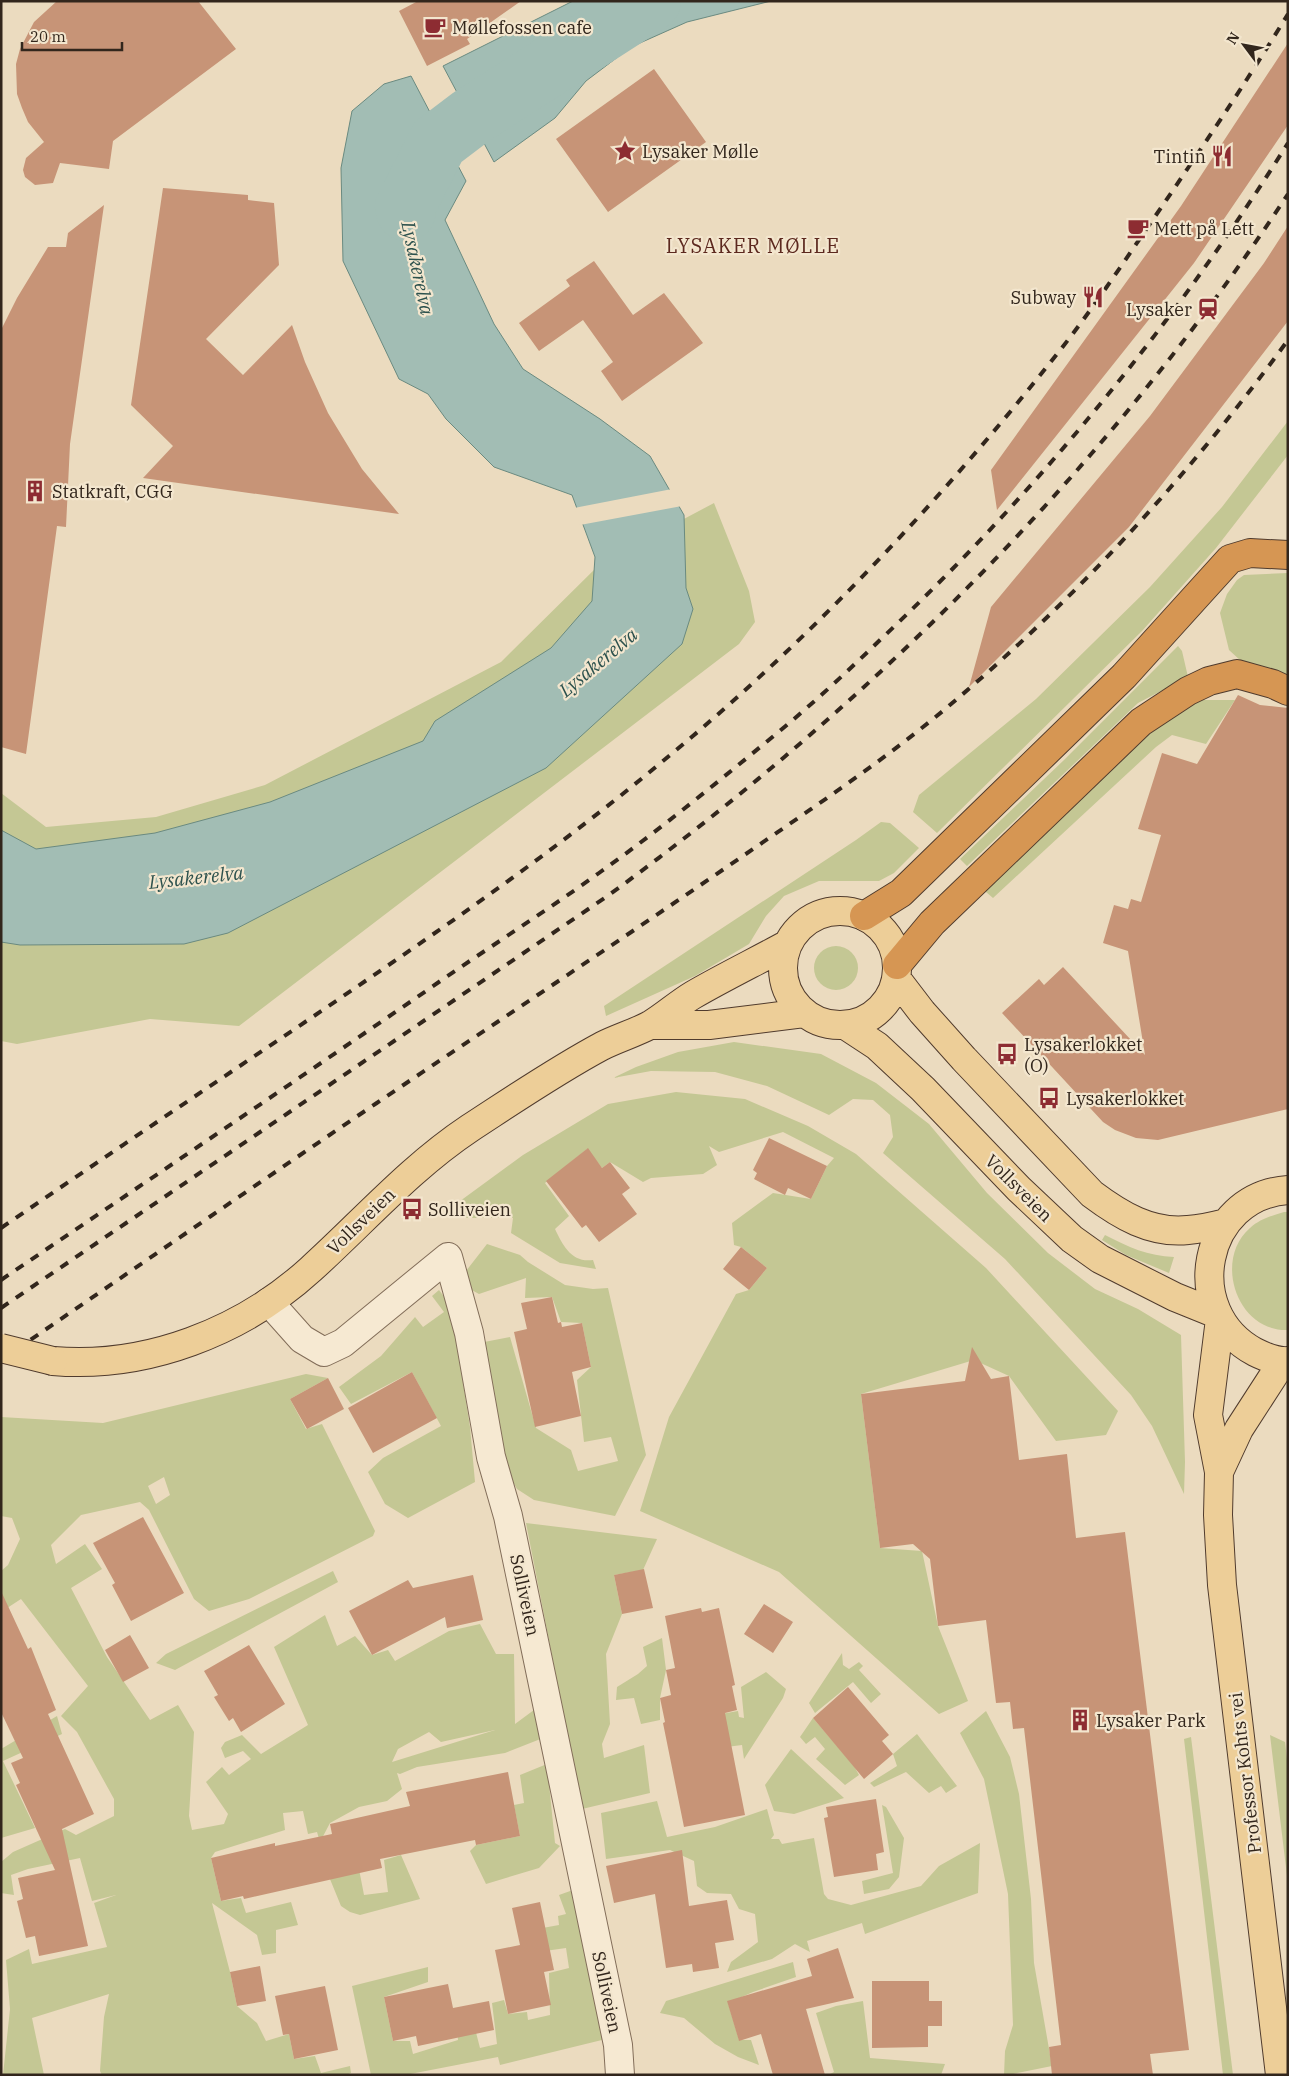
<svg xmlns="http://www.w3.org/2000/svg" width="1289" height="2076" font-family="'IBM Plex Serif',serif">
	<style>
		.green { fill: #c4c794; fill-rule: evenodd }
		.water { fill: #a2bdb4; stroke: #6a8a80 }
		.pier { fill: #ebdbbf }
		.lines { fill: none; stroke-linecap: round; stroke-linejoin: round }
		.river { stroke: #a2bdb4; stroke-width: 60 }
		.building { fill: #c79477 }
		.minor-casing { stroke: #826d59; stroke-width: 30 }
		.major-casing { stroke: #503b2d; stroke-width: 30 }
		.highway-casing { stroke: #503b2d; stroke-width: 30 }
		.minor { stroke: #f6e9d2; stroke-width: 28 }
		.major { stroke: #edce98; stroke-width: 28 }
		.highway { stroke: #d69653; stroke-width: 28 }
		.rail { stroke: #32261c; stroke-width: 4; stroke-dasharray: 9 9; stroke-linecap: butt }
		.major-bridge-casing { stroke: #503b2d; stroke-width: 30; stroke-linecap: butt }
		.major-bridge { stroke: #edce98; stroke-width: 28 }
		.labels { text-anchor: middle; dominant-baseline: central; stroke-width: 4.5; stroke-linejoin: round; paint-order: stroke }
		.poi-label { font-size: 18px; fill: #32261c; stroke: #f3e6ce; text-anchor: start }
		.street-label { font-size: 18px; fill: #32261c; stroke: #f3e6ce }
		.water-label { font-size: 19px; font-style: italic; fill: #2c514d; stroke: #f3e6ce }
		.quarter-label { font-size: 20px; letter-spacing: 1px; fill: #5c281e; stroke: #f3e6ce }
	</style>
	<rect width="100%" height="100%" fill="#ebdbbf"/>
	<path class="green" d="M1288 421V455L1216 548 1142 631 937 833 913 812 919 795 1036 699 1150 587 1222 507Z
		M714 503 749 591 755 622 739 644 239 1026 150 1019 17 1044 1 1041V793L46 827 156 817 265 785 501 662 601 563Z
		M1288 573V677L1274 670 1241 661 1229 650 1220 613 1227 594 1237 580 1244 575Z
		M1178 646 1182 651 1188 677 1138 703 967 866 960 859 1064 760Z
		M1203 700H1235L1206 744 1172 735 1156 747 993 898 979 886 1176 709Z
		M881 822 890 823 919 848 894 873 879 881H819L784 896 766 916 749 944 695 976 606 1016 604 1006 856 840Z
		M814 968a22 22 0 1 1 44 0a22 22 0 1 1-44 0Z
		M734 1042 821 1054 876 1083 929 1124 987 1193 1048 1253 1095 1289 1138 1309 1181 1335 1185 1462 1184 1494 1152 1426 1131 1395 1005 1259 883 1153 893 1137 890 1115 873 1100 853 1099 829 1115 767 1086 715 1072 651 1071 613 1078 636 1067 678 1052Z
		M676 1092 745 1099 808 1126 856 1154 986 1268 1118 1411 1106 1435 1056 1441 1009 1376 974 1360 861 1394 880 1548 922 1551 938 1626 968 1701 939 1714 779 1572 640 1511 669 1417 736 1294 749 1290 767 1268 741 1247 734 1245 732 1223 773 1193 811 1199 827 1166 834 1158 783 1132 719 1152 709 1146 717 1165 703 1174 651 1178 643 1182 610 1162 602 1168 587 1149 545 1183 569 1216 555 1229C563 1246 572 1263 593 1260L596 1269 560 1263 511 1233 513 1218H461L456 1204 523 1155 608 1104Z
		M1284 1212H1288V1330C1237 1332 1213 1260 1250 1228 1260 1219 1271 1216 1284 1212Z
		M1105 1235C1128 1247 1148 1256 1174 1257L1169 1273 1126 1255 1102 1240Z
		M487 1244 520 1255 528 1262 565 1285 593 1289 608 1288 646 1455 615 1516 534 1500 517 1489 503 1465 479 1343 510 1337 536 1428 571 1450 578 1471 618 1461 611 1437 584 1442 577 1380 591 1367 582 1323 561 1322 552 1297 525 1298 526 1278 479 1294 468 1288 466 1271Z
		M439 1290 451 1306 470 1427 475 1482 408 1518 385 1504 368 1472 383 1458 441 1426 412 1372 351 1404 339 1387 381 1356 415 1317 423 1327 444 1312 432 1296Z
		M306 1374 328 1378 290 1399 306 1429 322 1424 375 1531 373 1536 249 1599 209 1611 194 1599 149 1510 140 1502 81 1515 51 1545 56 1564 85 1544 102 1569 71 1588 107 1657 150 1720 178 1705 194 1732 189 1816 192 1830 224 1824 228 1814 206 1782 222 1767 229 1775 251 1759 243 1751 225 1758 221 1748 225 1742 242 1735 261 1754 308 1725 274 1647 325 1615 337 1646 355 1636 372 1655 388 1650 395 1661 449 1631 480 1624 496 1654H514L515 1724 538 1707 543 1738 505 1753 417 1767 400 1774 397 1773 402 1789 387 1801 359 1807 330 1823 320 1842 317 1832 308 1834 303 1811 283 1813 285 1830 215 1852 211 1858 221 1901 241 1898 246 1913 291 1902 298 1925 276 1930V1953L262 1955 257 1935 212 1903 230 1972 237 2006 257 2023 266 2041 289 2034 294 2059 315 2056 321 2073 350 2066 351 2073 346 2075H102L100 2071 104 2017 109 1994 32 2018 44 2075H3L10 2009 6 1960 29 1949 32 1964 107 1947 94 1903 116 1895 92 1901 80 1858 28 1869 11 1875 14 1895 1 1893V1862L13 1852 65 1829 76 1835 114 1816V1799L77 1732 61 1716 88 1686 21 1599 1 1612V1571L8 1565 20 1539 12 1518 1 1516V1417L103 1423ZM164 1477 170 1495 156 1504 148 1486ZM495 1730 392 1762 398 1749 429 1732 441 1742Z
		M526 1523 657 1539 643 1570 614 1575 622 1614 606 1654 610 1724 602 1744 604 1758 644 1745 650 1793 582 1809Z
		M333 1571 338 1582 175 1670 156 1663 166 1654Z
		M662 1638 666 1670 660 1698V1720L641 1724 634 1698 616 1700 617 1687 638 1674 647 1666 643 1647Z
		M842 1653 843 1665 849 1669 859 1662 863 1666 859 1670 881 1694 871 1703 853 1682 815 1713 809 1703Z
		M766 1672 786 1689 783 1698 744 1759 742 1745 679 1753 710 1716 738 1711 739 1717 744 1718 741 1687Z
		M986 1711 1010 1757 1019 1794 1031 1899 1034 1963 1052 2066 1008 2075H1004L1005 2051 1013 2025 1008 1894 984 1779 960 1733Z
		M57 1716 62 1734 3 1761 35 1828 1 1838V1749Z
		M813 1718 854 1766 859 1775 845 1785 816 1759 825 1749 815 1737 806 1744 800 1737Z
		M917 1734 957 1786 946 1793 941 1786 929 1793 906 1772 874 1787 870 1783 897 1766 893 1754Z
		M1270 1735 1285 1742 1288 1768V1884Z
		M1191 1737 1233 2075H1223L1184 1739Z
		M791 1749 844 1798 794 1814 774 1811 765 1785Z
		M547 1764 555 1843 560 1846 539 1868 486 1884 470 1851 476 1845 520 1836 514 1805 524 1803 520 1775Z
		M657 1801 667 1837 715 1827 767 1809 774 1835 771 1839H779L782 1844 814 1838 824 1894 828 1899 851 1905 921 1886 939 1866 980 1843 978 1893 865 1934 862 1923 807 1941 810 1952 795 1944 772 1959 727 1972 731 1962 758 1942 755 1914 739 1909 731 1894 707 1893 697 1886 694 1861 670 1850 606 1859 601 1813Z
		M882 1805 886 1807 904 1838 899 1877 889 1889 864 1894 862 1881 893 1873Z
		M401 1855 420 1899 360 1915 350 1912 341 1906 323 1862 358 1864 364 1895 388 1892 384 1860Z
		M573 1890 606 2039 500 2065 498 2057 405 2075H371L352 1986 428 1967V1982L384 1997 393 2041H410L413 2054 458 2040 457 2027 471 2013 480 2048 497 2044 492 2003 504 2000 508 2014 527 2012 528 2020 550 2015 549 1973 569 1968 566 1948 545 1951 537 1929 559 1925 558 1916 566 1914 559 1895Z
		M793 1962 796 1977 753 1992 728 2003 739 2040H751L759 2065 738 2057 715 2044 684 2018 660 2013 666 2001Z
		M863 2001 870 2058 945 2064 941 2075H828L834 2072 816 2013 836 2006Z"/>
	<path class="water" d="M573 1H771L687 22 631 47 586 81 555 118 494 162 443 66Z
		M411 76 466 181 445 220 494 324 523 369 600 419 650 456 684 515 686 588 693 609 682 644 546 768 228 933 184 944 20 945 1 942V830L36 849 155 833 270 802 423 741 435 721 551 648 592 601 595 557 572 495 494 467 446 419 428 394 399 379 343 261 341 168 352 111 384 84Z"/>
	<path class="pier" d="M672 489 682 506 580 525 574 508Z"/>
	<g class="lines">
		<path class="river" d="M406 211 405 207 438 142 471 117 651 1"/>
	</g>
	<path class="building" d="M57 1H198L236 49 113 141 109 169 60 163 53 183 35 185 25 177 23 170 26 158 44 142 28 122 22 108 17 94 16 64 20 49 34 22Z
		M418 1H521L467 39 470 44 427 66 399 11Z
		M1288 43V125L1194 263 997 510 991 470 1181 206Z
		M654 69 706 142 608 212 556 139Z
		M163 188 248 195V200L274 203 279 265 206 339 243 375 292 325 305 362 328 413 362 469 399 514 143 478 173 446 131 405Z
		M104 205 70 444 66 527 57 526 26 754 1 747V330L17 298 48 247H66L68 233Z
		M1288 226V321L1129 527 969 687 991 607 1150 416 1264 263Z
		M594 261 633 315 664 293 703 343 622 401 601 371 613 362 583 320 539 351 519 323 570 286 566 280Z
		M1238 695 1260 705 1288 708V1109L1158 1140 1136 1138 1115 1130 1103 1122 1002 1013 1039 979 1044 985 1063 967 1145 1055 1128 951 1103 943 1114 905 1128 909 1131 899 1141 902 1161 835 1138 829 1162 753 1197 764Z
		M769 1138 827 1166 811 1199 788 1188 785 1195 754 1179 757 1173 753 1170Z
		M588 1148 602 1168 610 1162 630 1188 622 1194 637 1214 599 1242 586 1225 582 1228 546 1181Z
		M741 1247 767 1268 749 1290 723 1269Z
		M552 1297 558 1323 561 1322 562 1327 582 1323 591 1367 572 1372 581 1416 535 1427 514 1332 527 1329 521 1303Z
		M972 1347 991 1379 1009 1376 1019 1460 1067 1454 1076 1538 1125 1532 1189 2050 1150 2054 1153 2075H1052L1049 2047 1061 2045 1024 1728 1013 1729 1010 1702 996 1703 986 1620 938 1626 930 1559 913 1544 880 1548 861 1394 965 1381Z
		M412 1372 437 1418 373 1453 348 1408Z
		M328 1378 344 1409 307 1429 290 1399Z
		M143 1517 184 1593 131 1621 112 1585 115 1583 93 1543Z
		M644 1569 653 1608 622 1614 614 1575Z
		M473 1575 483 1620 447 1628 445 1617 372 1655 349 1611 408 1580 413 1588Z
		M1 1591 28 1649 31 1647 56 1710 48 1714 94 1814 62 1829 88 1946 39 1956 35 1936 26 1938 17 1901 23 1899 18 1878 55 1870 16 1785 20 1783 11 1763 23 1758 1 1712Z
		M764 1604 793 1622 773 1653 744 1634Z
		M701 1608 702 1612 719 1608 735 1685 732 1686 737 1710 725 1713 745 1815 684 1827 663 1723 665 1722 660 1698 671 1695 666 1670 675 1668 665 1616Z
		M130 1635 149 1668 123 1682 105 1650Z
		M249 1645 285 1704 241 1732 233 1718 229 1721 214 1697 218 1695 204 1671Z
		M848 1687 889 1735 882 1741 893 1754 864 1779 813 1718Z
		M508 1772 520 1836 476 1845 475 1840 380 1859 382 1868 244 1899 243 1896 221 1901 211 1858 275 1843V1846L332 1834 330 1824 410 1806 406 1792Z
		M876 1799 884 1852 876 1854 878 1870 834 1877 824 1818 828 1817 826 1807Z
		M682 1850 689 1906 727 1900 734 1940 715 1943 719 1968 693 1972 692 1964 666 1968 655 1894 614 1903 606 1866Z
		M540 1902 554 1970 544 1972 551 2005 508 2014 495 1950 520 1945 512 1908Z
		M838 1948 854 1998 806 2009 825 2075H773L761 2034 739 2041 727 2001 812 1976 807 1959Z
		M260 1966 266 2001 237 2006 230 1972Z
		M872 1981H929V2001H942V2026H928V2047L872 2048Z
		M448 1984 453 2008 489 2001 494 2030 418 2046 416 2036 393 2041 384 1997Z
		M325 1986 338 2050 294 2059 289 2034 283 2035 275 1996Z"/>
	<g class="lines">
		<g class="minor-casing">
			<path id="minor" d="M269 1302 302 1339 324 1352 343 1343 448 1257 469 1333 491 1457 508 1516 618 2045 620 2075"/>
		</g>
		<g class="major-casing">
			<path id="major" d="M783 968a57 57 0 1 1 114 0a57 57 0 1 1-114 0Z
				M896 978 922 1012 964 1059 1092 1194C1120 1215 1151 1234 1188 1230 1201 1229 1214 1226 1226 1223
				M650 1025H709L804 1013
				M845 1025 877 1046 923 1089 1019 1189 1072 1239 1100 1259 1175 1297 1217 1314
				M1288 1190C1202 1196 1180 1312 1255 1352 1265 1357 1277 1362 1288 1361
				M1220 1319 1208 1415 1219 1472 1218 1515 1222 1585 1280 2075
				M53 1361C146 1369 242 1332 311 1269 364 1221 410 1168 470 1128 513 1100 557 1070 602 1046 618 1038 635 1033 650 1025 665 1016 678 1004 693 995 724 977 757 961 788 944
				M1219 1472 1239 1429 1283 1361"/>
		</g>
		<g class="highway-casing">
			<path id="highway" d="M864 916 901 893 1124 676 1230 559 1250 553 1288 555
				M897 965 932 923 1141 722 1188 691 1209 681 1237 674 1273 684 1288 691"/>
		</g>
		<use href="#minor" class="minor"/>
		<use href="#major" class="major"/>
		<use href="#highway" class="highway"/>
		<path class="rail" d="M1 1228C105 1157 210 1086 314 1016 436 933 556 851 669 756 814 636 945 496 1061 349 1098 302 1131 251 1165 202 1207 140 1249 78 1288 14
			M1 1280C143 1184 285 1088 426 991 483 951 542 914 599 873 658 831 714 785 770 739 808 708 845 674 880 640 1036 493 1174 325 1288 143
			M1 1308 609 895C873 702 1108 468 1288 194
			M1 1360C159 1252 316 1143 475 1037 569 974 663 911 756 847 820 803 885 759 944 710 1074 601 1188 477 1288 340"/>
		<g class="major-bridge-casing">
			<path id="major-bridge" d="M1 1348 53 1361"/>
		</g>
		<use href="#major-bridge" class="major-bridge"/>
	</g>
	<defs>
		<g id="cafe-bare" transform="scale(1.725)"><path d="M-5.5-4.5H6V0H3Q3 3.5 0 3.5H-2.5Q-5.5 3.5-5.5 0ZM3-3.2v2h1.7v-2ZM-6 4.5H4V6H-6Z" fill="#8d2c32" stroke="#f3e6ce" stroke-width="2.5" paint-order="stroke"/></g>
		<g id="sight-bare" transform="scale(1.725)"><path d="M0-6L1.8-2.2L6-1.7L2.9 1.2L3.7 5.4L0 3.3L-3.7 5.4L-2.9 1.2L-6-1.7L-1.8-2.2Z" fill="#8d2c32" stroke="#f3e6ce" stroke-width="2.5" paint-order="stroke"/></g>
		<g id="restaurant-bare" transform="scale(1.725)"><path d="M-5-6h1v4h1v-4h1v4h1v-4h1v5L-1.5 .5V6h-2V.5L-5-1ZM5-6V6H3V1.5H1.5Q1.5-4 5-6Z" fill="#8d2c32" stroke="#f3e6ce" stroke-width="2.5" paint-order="stroke"/></g>
		<g id="station-bare" transform="scale(1.725)"><path d="M-3-6H3Q5-6 5-4V2Q5 4 3 4L4.5 6H3L1.5 4h-3L-3 6H-4.5L-3 4Q-5 4-5 2V-4Q-5-6-3-6ZM-3.5-4v3h7v-3ZM-3.5 1v1.5H-2V1ZM2 1v1.5H3.5V1Z" fill="#8d2c32" stroke="#f3e6ce" stroke-width="2.5" paint-order="stroke"/></g>
		<g id="building-bare" transform="scale(1.725)"><path d="M-4-6H4V6H1V3H-1V6H-4ZM-2.5-4.3h1.7v1.8h-1.7ZM.8-4.3h1.7v1.8H.8ZM-2.5-1h1.7V.8h-1.7ZM.8-1h1.7V.8H.8Z" fill="#8d2c32" stroke="#f3e6ce" stroke-width="2.5" paint-order="stroke"/></g>
		<g id="bus-bare" transform="scale(1.725)"><path d="M-5-6H5V4H4V6H2V4H-2V6H-4V4H-5ZM-3.5-4V0h7V-4ZM-3.5 1.2v1.5H-2V1.2ZM2 1.2v1.5H3.5V1.2Z" fill="#8d2c32" stroke="#f3e6ce" stroke-width="2.5" paint-order="stroke"/></g>
	</defs>
	<g fill-rule="evenodd">
		<use href="#cafe-bare" x="435" y="27"/>
		<use href="#sight-bare" x="625" y="151"/>
		<use href="#restaurant-bare" x="1222" y="156"/>
		<use href="#cafe-bare" x="1138" y="228"/>
		<use href="#restaurant-bare" x="1093" y="297"/>
		<use href="#station-bare" x="1208" y="309"/>
		<use href="#building-bare" x="35" y="491"/>
		<use href="#bus-bare" x="1007" y="1054"/>
		<use href="#bus-bare" x="1049" y="1098"/>
		<use href="#bus-bare" x="412" y="1209"/>
		<use href="#building-bare" x="1080" y="1720"/>
	</g>
	<g class="labels">
		<g class="poi-label">
			<text x="452" y="27">Møllefossen cafe</text>
			<text x="642" y="151">Lysaker Mølle</text>
			<text x="1206" y="156" text-anchor="end">Tintin</text>
			<text x="1154" y="228">Mett på Lett</text>
			<text x="1076" y="297" text-anchor="end">Subway</text>
			<text x="1192" y="309" text-anchor="end">Lysaker</text>
			<text x="52" y="491">Statkraft, CGG</text>
			<text x="1024" y="1044">Lysakerlokket<tspan x="1024" dy="21">(O)</tspan></text>
			<text x="1066" y="1098">Lysakerlokket</text>
			<text x="428" y="1209">Solliveien</text>
			<text x="1096" y="1720">Lysaker Park</text>
		</g>
		<g class="street-label">
			<text transform="translate(1019 1188) rotate(45)">Vollsveien</text>
			<text transform="translate(361 1221) rotate(-44)">Vollsveien</text>
			<text transform="translate(525 1595) rotate(78)">Solliveien</text>
			<text transform="translate(1245 1773) rotate(-97)">Professor Kohts vei</text>
			<text transform="translate(607 1992) rotate(78)">Solliveien</text>
		</g>
		<g class="water-label">
			<text transform="translate(418 268) rotate(78)">Lysakerelva</text>
			<text transform="translate(598 662) rotate(-40)">Lysakerelva</text>
			<text transform="translate(196 877) rotate(-6)">Lysakerelva</text>
		</g>
		<g class="quarter-label">
			<text x="753" y="245">LYSAKER MØLLE</text>
		</g>
	</g>
	<rect width="1289" height="2076" fill="none" stroke="#32261c" stroke-width="5"/>
	<g transform="translate(1244 45) rotate(302)" stroke="#f3e6ce" stroke-width="4" paint-order="stroke">
	<path d="M0-4L9 19L0 12L-9 19Z" fill="#32261c"/>
	<text y="-8" font-size="14" font-weight="bold" text-anchor="middle" fill="#32261c">N</text>
	</g>
	<path d="M22 42v8h100v-8" fill="none" stroke="#32261c" stroke-width="2.5"/>
	<text x="30" y="42" font-size="15" fill="#32261c" stroke="#f3e6ce" stroke-width="4" paint-order="stroke">20 m</text>
</svg>
